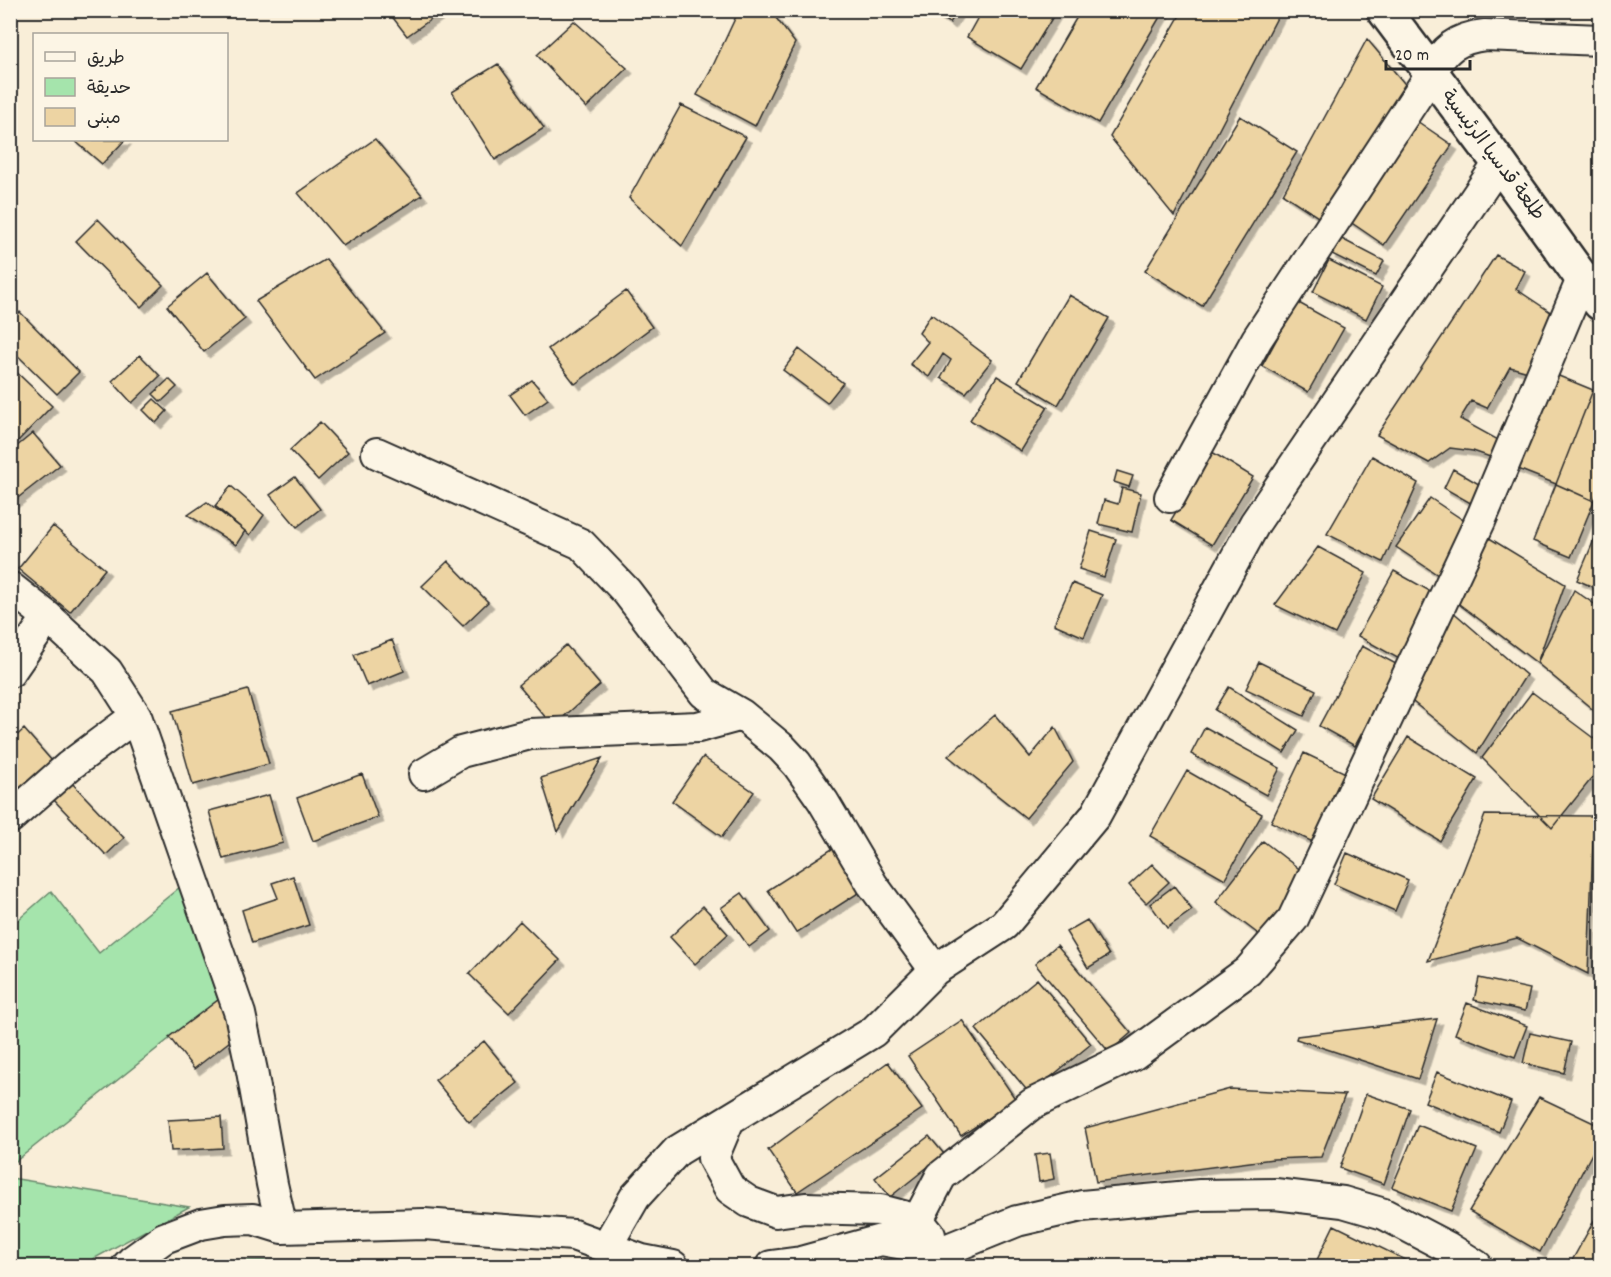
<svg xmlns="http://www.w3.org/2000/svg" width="1611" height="1277" font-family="Dekko,'Playpen Sans Arabic',sans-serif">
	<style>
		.green { fill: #a5e4ac; stroke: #68886c; stroke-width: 1.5 }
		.building { fill: #edd4a3; stroke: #2b2b2b; stroke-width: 1.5; filter: url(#shadow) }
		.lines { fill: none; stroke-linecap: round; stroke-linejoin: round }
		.street-casing { stroke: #2b2b2b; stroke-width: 34 }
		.secondary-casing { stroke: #2b2b2b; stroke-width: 38 }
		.street { stroke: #fcf5e5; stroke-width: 30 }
		.secondary { stroke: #fcf5e5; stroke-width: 33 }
		.labels { text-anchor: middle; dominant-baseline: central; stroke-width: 5; stroke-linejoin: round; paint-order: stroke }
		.street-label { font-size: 20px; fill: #2b2b2b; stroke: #fcf5e5 }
	</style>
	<defs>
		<filter id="shadow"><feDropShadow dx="5.5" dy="5.5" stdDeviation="0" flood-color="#0004"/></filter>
	</defs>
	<rect width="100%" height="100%" fill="#f9eed8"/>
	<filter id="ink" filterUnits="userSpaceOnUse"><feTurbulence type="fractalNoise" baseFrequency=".0167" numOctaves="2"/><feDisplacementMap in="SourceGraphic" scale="12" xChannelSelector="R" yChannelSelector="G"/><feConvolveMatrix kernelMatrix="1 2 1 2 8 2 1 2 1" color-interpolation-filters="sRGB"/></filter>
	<g filter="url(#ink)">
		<path class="green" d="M180 887 218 1000 11 1165V926L51 891 99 953Z
			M10 1178H11L189 1207 93 1259 88 1266H11Z
			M343 1260 448 1266H217L221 1261Z"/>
		<path class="building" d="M387 10H444L407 36Z
			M739 10H770L795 43 755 126 697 95 710 72Z
			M930 10H958L950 23Z
			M982 10H1057L1021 69 967 37Z
			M1081 10H1164L1098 123 1036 87Z
			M1183 10H1281L1174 216 1110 137Z
			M574 21 627 68 586 108 537 55Z
			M1367 39 1409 89 1324 221 1283 194Z
			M498 64 544 128 495 160 452 92Z
			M681 105 746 137 682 246 629 198Z
			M1240 116 1297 152 1202 306 1145 271Z
			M1414 119 1452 145 1384 245 1346 219Z
			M375 139 422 195 343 246 298 193Z
			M74 140H125L102 164Z
			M98 219 163 285 141 307 76 241Z
			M1338 237 1384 261 1376 276 1330 253Z
			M1496 255 1525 271 1516 289 1558 317 1532 373 1510 367 1487 408 1471 401 1460 419 1502 442 1496 459 1473 451 1450 448 1429 463 1377 435Z
			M326 259 385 333 315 380 256 301Z
			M1329 260 1382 287 1366 319 1313 292Z
			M207 273 245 319 204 352 167 306Z
			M626 291 652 327 575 384 548 349Z
			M1069 295 1109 318 1058 405 1018 381Z
			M1297 302 1344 328 1308 392 1262 366Z
			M20 312 79 372 57 394 10 348V321Z
			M931 314 992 360 966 393 941 378 951 360 943 354 929 377 910 364 928 342 919 333Z
			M799 349 843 383 827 403 783 370Z
			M140 355 160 376 132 403 112 381Z
			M10 366 52 406 16 443 10 438Z
			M1549 372 1593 390 1556 484 1513 467Z
			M997 376 1048 407 1021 451 970 420Z
			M169 379 177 387 161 402 153 394Z
			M532 380 548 399 525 415 510 395Z
			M1593 390 1600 393V485L1594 501 1556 484Z
			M154 399 167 411 156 423 143 410Z
			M320 422 348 452 318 480 290 450Z
			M33 433 60 465 10 504V452Z
			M1212 452 1253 477 1212 545 1171 520Z
			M1372 456 1418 483 1383 562 1327 534Z
			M1453 469 1484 487 1474 505 1444 488Z
			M1117 471 1133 476 1129 487 1114 482Z
			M295 477 320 509 297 527 270 495Z
			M1556 484 1594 501 1571 557 1533 541Z
			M231 486 264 515 250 535 215 506Z
			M1122 488 1141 493 1132 532 1098 524 1104 500 1118 504Z
			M1430 498 1472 526 1438 575 1396 547Z
			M207 502 245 531 236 545 188 515Z
			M53 526 105 569 70 612 18 569Z
			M1600 526V590L1577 580Z
			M1091 531 1116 539 1104 577 1079 569Z
			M1486 536 1565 584 1537 663 1455 601Z
			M1318 547 1366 573 1335 634 1275 605Z
			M448 561 488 602 463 626 422 586Z
			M1394 571 1437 595 1401 660 1358 636Z
			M1072 583 1102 595 1084 637 1054 624Z
			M1574 590 1600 608V706L1597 713 1537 663Z
			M1451 610 1526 675 1477 753 1408 698Z
			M392 640 404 671 367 686 354 655Z
			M566 645 600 685 553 726 518 685Z
			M1362 646 1398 665 1355 746 1319 726Z
			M1259 662 1316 690 1304 716 1246 689Z
			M1229 687 1298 730 1284 753 1215 710Z
			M248 690 269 764 193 785 172 711Z
			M1532 692 1600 743V768L1552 828 1482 758Z
			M995 715 1030 757 1055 727 1073 762 1026 818 948 756Z
			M1205 727 1280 768 1266 795 1191 754Z
			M24 729 52 761 10 798V742Z
			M1408 737 1477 779 1440 841 1371 799Z
			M1304 753 1352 776 1319 845 1271 822Z
			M703 757 754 792 722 837 672 801Z
			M602 758 558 832 541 778Z
			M1187 771 1262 814 1225 879 1150 836Z
			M362 774 378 817 313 841 297 798Z
			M71 782 124 838 106 855 53 799Z
			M269 795 283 843 223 859 209 811Z
			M1485 815 1594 816 1588 974 1517 938 1428 961Z
			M1263 841 1307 875 1261 936 1216 902Z
			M835 847 863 890 796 933 768 890Z
			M1347 853 1408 880 1395 911 1334 884Z
			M1152 864 1169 882 1146 903 1129 885Z
			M293 876 309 925 252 943 242 910 278 898 272 883Z
			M1174 886 1192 910 1167 928 1150 904Z
			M742 893 770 931 749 947 721 908Z
			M703 906 728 934 695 964 670 937Z
			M1087 920 1109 955 1088 968 1066 932Z
			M520 921 560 960 509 1013 469 974Z
			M1057 945 1131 1033 1109 1052 1035 964Z
			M1479 978 1530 989 1525 1011 1474 1000Z
			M1037 979 1091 1044 1030 1094 976 1029Z
			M218 1000 243 1031 194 1069 169 1037Z
			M1467 1003 1527 1026 1515 1057 1455 1034Z
			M1437 1019 1418 1079 1296 1039 1297 1036Z
			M962 1020 1016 1100 961 1136 908 1056Z
			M1530 1033 1571 1042 1564 1073 1523 1063Z
			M484 1041 518 1083 469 1122 435 1080Z
			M888 1062 922 1109 797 1192 768 1150Z
			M1437 1072 1511 1102 1499 1132 1425 1102Z
			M1230 1089 1345 1095 1321 1157 1273 1159 1096 1182 1085 1128Z
			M1366 1094 1410 1109 1384 1184 1340 1168Z
			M1539 1097 1600 1126V1138L1540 1252 1469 1211Z
			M221 1117 223 1148 171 1151 168 1120Z
			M1418 1125 1477 1149 1451 1211 1392 1187Z
			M929 1136 944 1154 890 1197 875 1178Z
			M1050 1153 1054 1179 1039 1182 1035 1155Z
			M1600 1210V1266H1569Z
			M1334 1225 1408 1261 1405 1266H1314Z"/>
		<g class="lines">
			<g class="street-casing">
				<path id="street" d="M377 453 581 544 627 592 704 693 742 715 782 748 797 764 823 801 872 884 935 970
					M1170 497 1257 339 1431 74C1443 49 1457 38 1485 35L1600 40
					M10 587 48 617 107 671 136 716 240 1014 252 1071 272 1184 282 1228
					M10 672 48 617
					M424 774 461 752 530 734 698 727 742 715
					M10 818 69 766 136 716
					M729 1120 713 1158 730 1189 749 1202 776 1212 805 1208 880 1210 918 1220 930 1235
					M918 1220 941 1176 1032 1104 1133 1055 1248 971 1293 919 1481 519 1582 279
					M606 1247 635 1197 677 1151 873 1032 935 970 1004 925 1095 816 1255 523 1499 163
					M127 1266 132 1261 164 1238 201 1224 225 1220 253 1219 282 1228 424 1224 573 1235 642 1260 673 1266
					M771 1266 801 1262 881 1240 943 1251 1017 1221 1082 1206 1200 1195 1275 1194 1343 1202 1384 1214 1447 1247 1477 1266"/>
			</g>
			<g class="secondary-casing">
				<path id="secondary" d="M1384 10 1499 163 1600 303"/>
			</g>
			<use href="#street" class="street"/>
			<use href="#secondary" class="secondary"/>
		</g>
	</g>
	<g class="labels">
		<g class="street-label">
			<text transform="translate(1492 156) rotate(53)">طلعة قدسيا الرئيسية</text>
		</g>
	</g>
	<rect width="1611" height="1277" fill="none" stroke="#fcf5e5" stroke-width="36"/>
	<rect x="18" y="18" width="1575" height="1241" fill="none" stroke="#2b2b2b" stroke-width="2" filter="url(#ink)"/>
	<rect x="33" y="33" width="195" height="108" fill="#fcf5e5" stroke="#a8a49b" stroke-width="1.5"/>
	<rect x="45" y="52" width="30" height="9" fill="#fcf5e5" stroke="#a8a49b" stroke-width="1.5"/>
	<text x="87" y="63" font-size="18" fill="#2b2b2b">طريق</text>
	<rect x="45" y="78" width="30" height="18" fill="#a5e4ac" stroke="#a8a49b" stroke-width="1.5"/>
	<text x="87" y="93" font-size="18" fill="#2b2b2b">حديقة</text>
	<rect x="45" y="108" width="30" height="18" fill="#edd4a3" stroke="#a8a49b" stroke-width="1.5"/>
	<text x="87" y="123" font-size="18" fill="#2b2b2b">مبنى</text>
	<path d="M1386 60v9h84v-9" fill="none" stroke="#2b2b2b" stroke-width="3"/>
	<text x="1395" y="60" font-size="18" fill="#2b2b2b" stroke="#fcf5e5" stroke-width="4.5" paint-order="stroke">20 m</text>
</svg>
